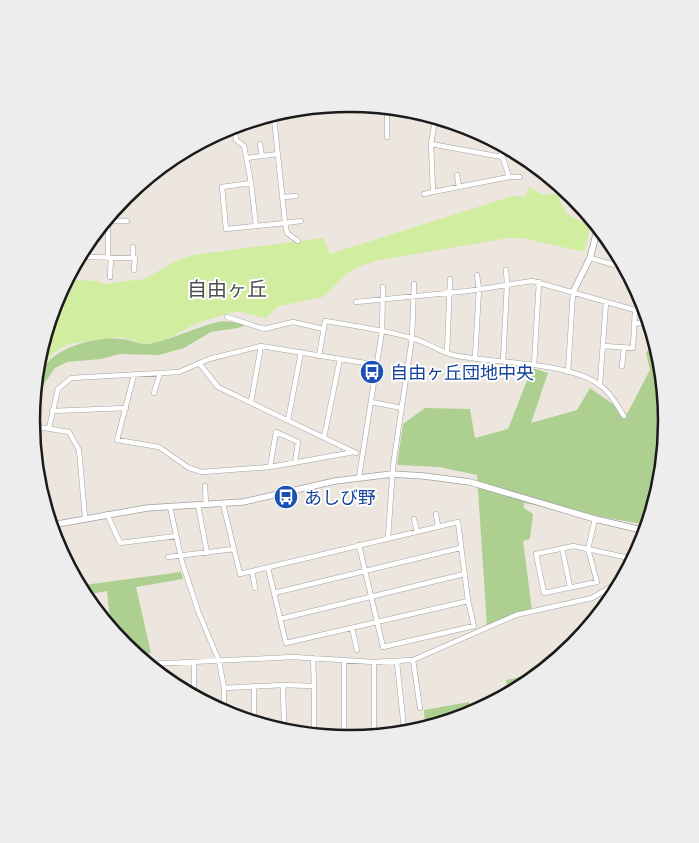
<svg xmlns="http://www.w3.org/2000/svg" width="699" height="843" font-family="'IBM Plex Sans','Noto Sans JP',sans-serif">
	<style>
		.grass { fill: #d1eda0 }
		.forest { fill: #add090 }
		.lines { fill: none; stroke-linecap: round; stroke-linejoin: round }
		.minor-casing { stroke: #a2a2a2; stroke-width: 5.5 }
		.tertiary-casing { stroke: #a2a2a2; stroke-width: 7 }
		.minor { stroke: #fff; stroke-width: 4.5 }
		.tertiary { stroke: #fff; stroke-width: 5.5 }
		.labels { text-anchor: middle; dominant-baseline: central; stroke-width: 4; stroke-linejoin: round; paint-order: stroke }
		.transit-label { font-size: 18px; fill: #164399; stroke: #fff; text-anchor: start }
		.quarter-label { font-size: 20px; fill: #4e4e4e; stroke: #fff }
		.rim { fill: none; stroke: #1b1b1b; stroke-width: 2.5 }
	</style>
	<rect width="100%" height="100%" fill="#ede6df"/>
	<path class="grass" d="M529 187 543 195 558 194C564 215 570 218 591 224L584 252 522 238H508L380 260 360 266 348 273 323 297 279 306 265 318 237 311 197 323 162 342 144 344 121 337 68 344 52 354 42 368 56 299 61 291 72 290 74 280 99 281 104 284 144 279 178 260 193 255 323 238 330 254 512 196 525 197Z"/>
	<path class="forest" d="M222 321 250 324 238 328 211 332 184 348 159 355 120 354 101 359 67 362 55 368 37 394C38 387 38 374 43 368 57 346 98 336 123 339 132 340 140 345 149 344 175 339 197 326 222 321Z
		M652 342 668 421 647 525 524 503V508L533 514 530 539 523 541 532 610 524 611 487 626 477 475 439 467 397 465 403 424 425 408 470 409 475 438 508 429 532 368 548 373 531 423 577 410 590 388 627 414 650 370 646 353Z
		M181 572 183 579 136 587 151 653C112 657 110 620 107 591L90 594 84 585Z
		M532 675 508 691 506 680Z
		M469 702 471 716 425 725 424 710Z"/>
	<g class="lines">
		<g class="minor-casing">
			<path id="minor" d="M387 111V137
				M435 120 431 144 433 192 509 177 499 146
				M235 133 236 140 244 146 251 183 222 187 226 229 285 223 274 118
				M260 144 262 156
				M431 144 502 157
				M247 158 278 154
				M457 175 459 187
				M509 177H520
				M251 183 256 226
				M424 194 433 192
				M283 197 296 196
				M108 221V258
				M108 221H127
				M298 241 287 233 285 223 301 221
				M84 257 135 258 134 270
				M133 258V247
				M590 258 622 267
				M110 277 111 258
				M356 302 468 291 532 281 635 310 633 348 603 346
				M227 317 264 329 293 322 324 329
				M635 323 648 324
				M447 353 450 279
				M319 356 325 321C355 326 386 330 415 339 428 343 440 352 453 355 493 364 570 361 601 386 612 394 617 406 624 416
				M475 358 479 289 477 275
				M503 361 507 284 506 270
				M199 363 218 387 356 453
				M534 365 539 282
				M622 366 624 348
				M568 372 573 292
				M134 375 117 440 159 447 189 468 202 472 270 467 354 452
				M600 384 606 302
				M154 393 160 373
				M251 402 261 346
				M371 402 402 408
				M52 411 126 408
				M288 420 301 352
				M32 426 69 432 79 450 85 517
				M49 428 58 389 71 378 179 372 209 359 261 346 377 365
				M324 437 340 359
				M270 467 276 432 298 442 295 463
				M359 477 382 331 383 287
				M205 486 206 505
				M223 504 240 574 458 522 468 601 474 626 383 647 359 545
				M198 505 207 553
				M170 507 182 562 198 611 219 661 224 688V713
				M107 514 120 543 176 536
				M436 514 438 526
				M414 519 417 532
				M595 519 588 549 633 559
				M388 538 393 466 412 338 414 284
				M573 546 588 549 597 582 544 593 536 554Z
				M562 548 570 587
				M168 557 234 549
				M268 568 286 643 468 601
				M252 571 255 588
				M274 593 460 548
				M280 619 464 574
				M352 628 357 650
				M313 658 314 686
				M413 660 420 708
				M344 661V739
				M194 662V693
				M374 662V735
				M397 662 404 729
				M150 664 293 657 374 662 413 660 516 615 592 598 616 584
				M283 685 284 727
				M254 686V721
				M224 688 283 685 314 686V733"/>
		</g>
		<g class="tertiary-casing">
			<path id="tertiary" d="M573 292 590 258 597 231
				M52 525 147 508 243 502 335 481 392 474 424 476 470 482 595 519 646 531"/>
		</g>
		<use href="#minor" class="minor"/>
		<use href="#tertiary" class="tertiary"/>
	</g>
	<defs>
		<g id="bus-disc" transform="scale(1.25)"><circle r="9.5" fill="#1a4fb4" stroke="#fff"/><path d="M-5-6H5V4H4V6H2V4H-2V6H-4V4H-5ZM-3.5-4V0h7V-4ZM-3.5 1.2v1.5H-2V1.2ZM2 1.2v1.5H3.5V1.2Z" fill="#fff"/></g>
	</defs>
	<g fill-rule="evenodd">
		<use href="#bus-disc" x="372" y="372"/>
		<use href="#bus-disc" x="286" y="497"/>
	</g>
	<g class="labels">
		<g class="transit-label">
			<text x="390" y="372">自由ヶ丘団地中央</text>
			<text x="304" y="497">あしび野</text>
		</g>
		<g class="quarter-label">
			<text x="227" y="288">自由ヶ丘</text>
		</g>
	</g>
	<path d="M0 0H699V843H0ZM40 421a309 309 0 1 1 618 0a309 309 0 1 1-618 0Z" fill="#ededed" fill-rule="evenodd"/>
	<path class="rim" d="M40 421a309 309 0 1 1 618 0a309 309 0 1 1-618 0Z"/>
</svg>
